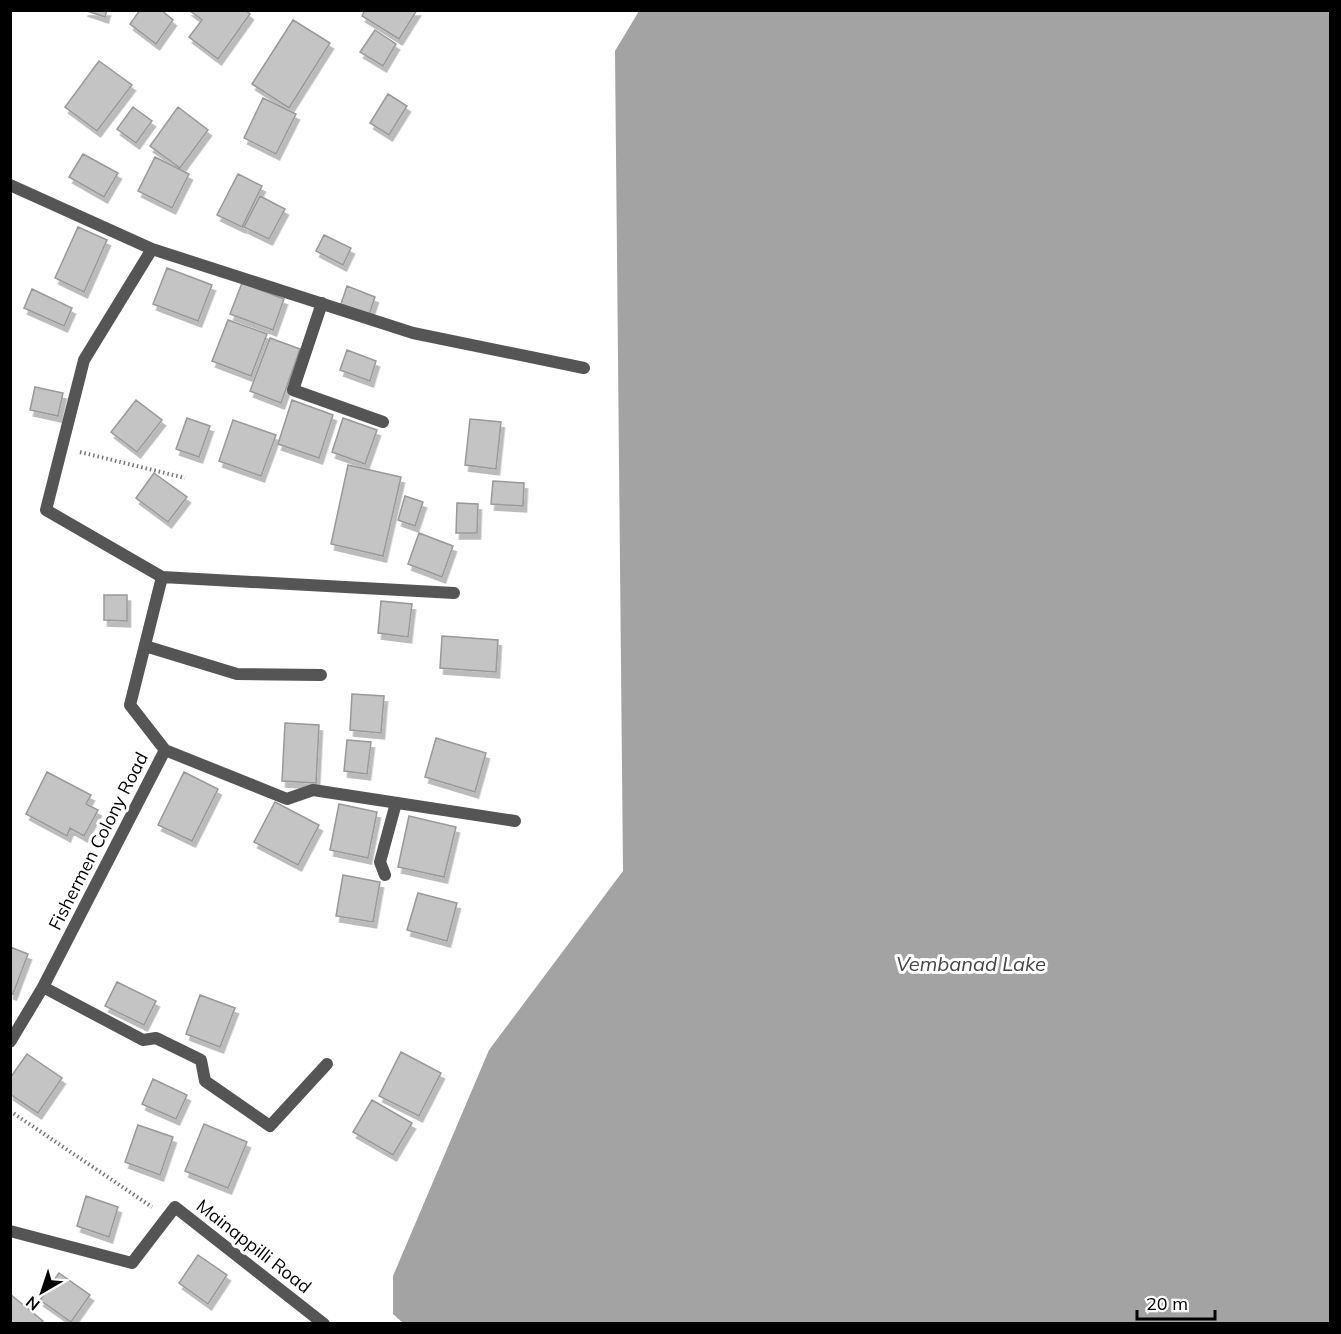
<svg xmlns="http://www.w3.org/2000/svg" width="1341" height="1334" font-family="Mulish,sans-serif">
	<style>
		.water { fill: #a3a3a3 }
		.building { fill: #c4c4c4; stroke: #999; stroke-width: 1.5; filter: url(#shadow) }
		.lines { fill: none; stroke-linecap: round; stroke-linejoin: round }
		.path { stroke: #777; stroke-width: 4; stroke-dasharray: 1.5 3; stroke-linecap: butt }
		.minor { stroke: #555; stroke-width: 12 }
		.labels { text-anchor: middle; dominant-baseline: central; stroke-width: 6; stroke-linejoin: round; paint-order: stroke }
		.street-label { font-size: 18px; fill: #000; stroke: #fff }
		.water-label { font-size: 20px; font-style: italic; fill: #444; stroke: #fff }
	</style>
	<defs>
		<filter id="shadow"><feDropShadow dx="3.5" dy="6" stdDeviation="0" flood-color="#0004"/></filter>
	</defs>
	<rect width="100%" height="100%" fill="#fff"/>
	<path class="water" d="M639 11H1330V1323L404 1324 393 1314V1276L489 1050 623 871 615 51Z"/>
	<path class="building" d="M84 10H107L105 17Z
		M140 10H161L173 20 156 44 130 24Z
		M189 10H245L250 14 218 59 189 37 202 20Z
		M365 10H417L399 39 362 16Z
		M293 20 330 43 289 108 252 84Z
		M375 30 396 44 383 66 360 52Z
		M99 61 132 85 97 131 65 107Z
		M388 94 407 106 389 135 370 123Z
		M263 98 296 114 276 154 244 138Z
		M133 107 152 121 136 143 117 129Z
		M178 107 208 130 180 168 150 146Z
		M83 154 118 173 104 197 69 177Z
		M155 157 189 174 172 208 138 191Z
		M238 174 262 186 242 227 217 215Z
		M260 196 285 209 269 239 244 227Z
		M78 227 107 240 84 292 55 278Z
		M324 235 351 248 343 265 316 251Z
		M167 268 212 285 198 321 153 304Z
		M242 283 284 299 273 330 230 314Z
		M347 286 375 297 369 315 341 304Z
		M32 289 72 308 64 326 24 308Z
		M228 320 267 334 251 376 212 361Z
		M270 338 300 349 281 403 250 391Z
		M347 350 376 361 370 381 340 370Z
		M35 387 63 393 58 416 30 410Z
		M136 400 162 420 137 452 111 432Z
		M292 400 333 415 319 458 278 444Z
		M187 418 210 426 199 457 176 449Z
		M343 418 377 430 365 464 332 452Z
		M470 419 501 422 496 469 465 465Z
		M233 420 276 435 261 476 219 461Z
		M348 465 401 477 383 556 331 544Z
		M154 473 187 497 168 522 136 498Z
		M493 481 524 483 523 506 491 504Z
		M405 496 423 502 415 526 398 520Z
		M457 503 478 504 477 533H456Z
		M419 533 453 546 442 577 408 564Z
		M104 595H127V621L104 620Z
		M381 601 412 604 408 637 378 633Z
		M442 636 498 640 496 672 440 668Z
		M352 694 384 696 381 733 350 730Z
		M285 723 319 725 316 783 282 781Z
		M436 738 486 753 475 792 425 777Z
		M347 740 371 742 367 774 344 771Z
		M47 772 91 795 86 804 98 810 84 836 70 828 67 836 26 814Z
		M184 772 218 789 192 841 158 825Z
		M275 802 319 825 298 865 254 842Z
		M339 804 377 812 368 858 330 850Z
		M409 816 456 827 444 877 398 867Z
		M343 875 380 882 373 922 336 916Z
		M418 893 457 903 447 941 407 930Z
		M10 947 28 954 13 994 10 993Z
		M117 982 156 1001 144 1025 105 1006Z
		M200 995 235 1008 220 1047 186 1034Z
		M401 1052 441 1073 419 1116 379 1096Z
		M27 1054 62 1078 38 1113 10 1094V1078Z
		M153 1079 187 1095 176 1119 142 1104Z
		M372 1100 412 1123 393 1155 353 1132Z
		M204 1124 247 1142 228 1188 185 1171Z
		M138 1125 173 1137 160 1175 125 1162Z
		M86 1196 118 1207 109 1237 77 1226Z
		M198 1255 227 1275 208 1304 179 1283Z
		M59 1273 90 1295 71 1322 40 1300Z
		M11 1295 43 1321 40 1324H10Z"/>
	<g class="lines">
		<path class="path" d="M80 452 185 478
			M10 1111 152 1207"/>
		<path class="minor" d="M10 185 152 249 84 360 46 510 162 577 130 705 165 750 43 987 10 1042
			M152 249 413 333 584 368
			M322 303 293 390 383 422
			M162 577 454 593
			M145 646 237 674 321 675
			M165 750 287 799 313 790 515 821
			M385 875 380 862 396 803
			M43 987 143 1040 156 1038 201 1060 205 1081 270 1126 327 1064
			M10 1231 132 1263 175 1207 324 1324"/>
	</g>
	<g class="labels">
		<g class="street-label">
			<text transform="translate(98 841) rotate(-63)">Fishermen Colony Road</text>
			<text transform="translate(254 1246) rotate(38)">Mainappilli Road</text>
		</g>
		<g class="water-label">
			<text x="971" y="963">Vembanad Lake</text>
		</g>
	</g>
	<rect width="1341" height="1334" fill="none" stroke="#000000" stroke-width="24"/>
	<g transform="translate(42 1292) rotate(219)" stroke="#ffffff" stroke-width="4.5" paint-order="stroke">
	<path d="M0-4.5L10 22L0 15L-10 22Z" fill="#000000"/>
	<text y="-9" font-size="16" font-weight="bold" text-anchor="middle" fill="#000000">N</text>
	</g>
	<path d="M1137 1310v9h78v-9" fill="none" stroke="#000000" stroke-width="3"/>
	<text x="1146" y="1310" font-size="18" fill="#000000" stroke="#ffffff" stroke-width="4.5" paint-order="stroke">20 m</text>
</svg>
